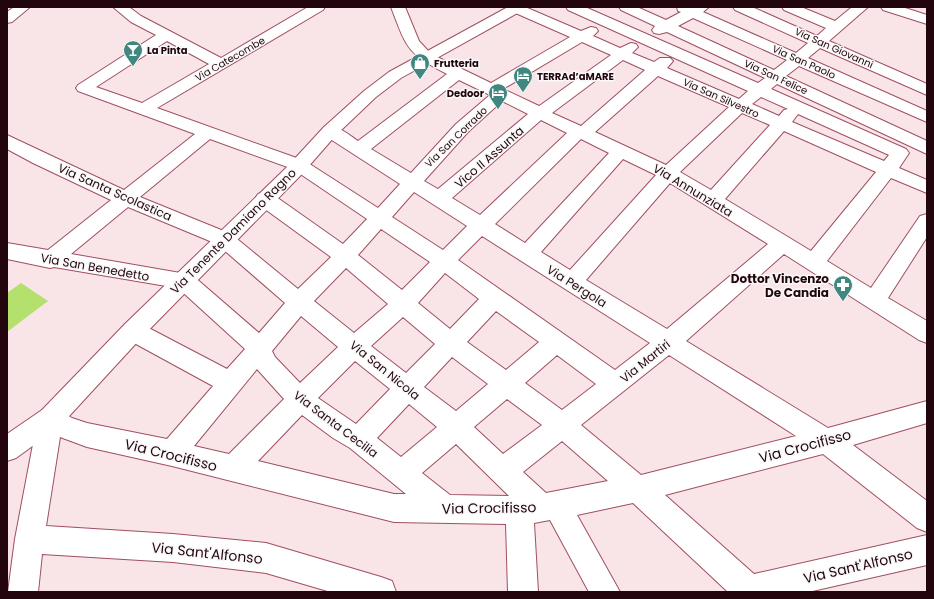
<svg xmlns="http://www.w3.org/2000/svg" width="934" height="599" font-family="Poppins,sans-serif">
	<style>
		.green { fill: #b4e16e }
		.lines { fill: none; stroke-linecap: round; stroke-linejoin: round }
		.minor-casing { stroke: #9f4f61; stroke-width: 2 }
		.tertiary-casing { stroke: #9f4f61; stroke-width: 2 }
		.minor { fill: #fff; fill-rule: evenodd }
		.tertiary { fill: #fff; fill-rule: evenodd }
		.labels { text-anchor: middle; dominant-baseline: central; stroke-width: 3; stroke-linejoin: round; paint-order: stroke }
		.far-street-label { font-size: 10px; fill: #23050d; stroke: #f8f8f8 }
		.far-poi-label { font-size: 10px; font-weight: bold; fill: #23050d; stroke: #f8f8f8; text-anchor: start }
		.street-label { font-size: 12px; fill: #23050d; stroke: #f8f8f8 }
		.poi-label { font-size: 12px; font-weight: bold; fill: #23050d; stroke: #f8f8f8; text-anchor: end }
		.near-street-label { font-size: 14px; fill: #23050d; stroke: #f8f8f8 }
	</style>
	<rect width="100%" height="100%" fill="#f9e5e8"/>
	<path class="green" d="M21 283 48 301 7 332V293Z"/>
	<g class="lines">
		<g class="minor-casing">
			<path id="minor" d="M113 7H129L141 16 221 58 308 7H325L323 10 157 108 305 161 378 208 400 184 324 135 321 131 324 127C337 124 348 134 358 141L447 74C407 53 407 49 391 7H405L419 41 431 54 491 83 570 37 511 11 509 8 525 7 581 31 591 27 596 28 598 31 593 36 620 48 631 43 636 44 638 47 632 53 654 62 660 58H670L673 61 667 68 739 99 748 91 568 10 566 7H585L758 83 765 78 667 32 659 34 654 33 652 30 655 26 621 10 619 7H637L666 20 681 12 678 11 677 7H709L703 12 796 53 808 43 735 10 733 7H752L817 36 826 28 784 10 782 7H801L835 21 852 7H868L829 41 927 84V95L820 48 808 58 927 111V122L799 66 786 76 927 141V154L777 84 771 89 906 149 909 153 899 168 927 180V193L891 178 827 261 871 288 920 216 927 214V237L888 298 927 321V343L919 340 784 254 686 341 828 428 927 401V423L853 445 927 501V532L917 528 823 454 665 495 754 574 927 535V565L808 592H728L633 503 577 515 620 592H589L550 520 534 523 538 592H508L506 524 394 522 172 466 87 447 60 437 46 526 173 534 266 543 381 577 392 581 396 592H331L266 573 173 562 42 554 38 592H8L15 539 38 418 42 410 51 406 72 418 87 423 167 439 213 386 125 338 122 331 125 324 133 321 141 324 227 369 245 349 178 288 54 267 50 268 7 259V243L48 250 111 200 33 163 7 149V135L124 190 195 134 78 91 76 88 78 85 156 35 131 22ZM693 18 787 60 774 70 678 26ZM167 41 209 64 142 103 96 87ZM582 42 611 55 542 104 539 106 503 89ZM623 60 645 70 581 126 552 113ZM658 76 729 107 666 165 595 132ZM459 80 490 95 456 124 411 173 371 149ZM761 97 788 109 784 110 779 116 752 104ZM502 101 528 114 438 189 424 181 468 132ZM742 113 770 125 711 190 680 172ZM798 114 889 155 884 161 792 122ZM541 120 567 133 480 215 452 198ZM784 131 876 172 811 251 725 199ZM210 139 293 169 367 219 343 244 272 194 265 192 258 194 255 199 258 204 331 257 298 289 231 234 140 197ZM581 139 609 153 525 243 495 224ZM623 159 656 175 570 270 541 252ZM670 183 768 244 667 329 586 280ZM414 192 467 226 443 250 392 217ZM128 207 217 244 285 303 259 333 192 275 71 254ZM381 229 430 262 402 290 358 255ZM482 236 650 343 615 370 458 260ZM346 268 388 304 354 333 314 301ZM445 273 479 299 450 329 418 303ZM496 311 539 342 506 370 467 342ZM301 316 338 347 300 383 275 357 272 351ZM403 317 435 344 406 373 371 346ZM557 355 596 384 562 410 525 383ZM669 355 796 436 641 475 581 425ZM452 357 488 384 456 411 424 387ZM355 361 390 389 356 424 318 398ZM257 369 284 399 229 454 194 446ZM507 399 542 425 503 454 474 427ZM409 404 437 427 401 457 377 438ZM302 415 333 438 350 448 406 494H394L258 461ZM562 441 608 481 546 493 523 472ZM456 444 509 496 450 495 422 473Z
				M881 7H902L927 15V24L883 10Z"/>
		</g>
		<g class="tertiary-casing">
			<path id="tertiary" d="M14 7H30L12 22 7 23V12Z
				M508 7H525L523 10 401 78 376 97 336 135 301 175 141 338 60 426 16 458 7 461V434L42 410 125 324 287 167 324 127 364 91 389 72Z"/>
		</g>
		<use href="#minor" class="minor"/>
		<use href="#tertiary" class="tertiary"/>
	</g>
	<defs>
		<g id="bar-pin" transform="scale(1)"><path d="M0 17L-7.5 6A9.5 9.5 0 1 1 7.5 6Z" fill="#408780" stroke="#f8f8f8"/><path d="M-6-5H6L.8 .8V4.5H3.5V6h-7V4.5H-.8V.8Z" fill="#fff"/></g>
		<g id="shop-pin" transform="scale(1)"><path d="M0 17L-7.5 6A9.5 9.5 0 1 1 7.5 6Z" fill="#408780" stroke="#f8f8f8"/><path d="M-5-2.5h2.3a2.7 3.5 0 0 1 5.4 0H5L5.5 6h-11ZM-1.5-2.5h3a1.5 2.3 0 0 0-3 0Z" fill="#fff"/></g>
		<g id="hotel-pin" transform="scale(1)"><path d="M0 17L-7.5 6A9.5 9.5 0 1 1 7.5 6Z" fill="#408780" stroke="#f8f8f8"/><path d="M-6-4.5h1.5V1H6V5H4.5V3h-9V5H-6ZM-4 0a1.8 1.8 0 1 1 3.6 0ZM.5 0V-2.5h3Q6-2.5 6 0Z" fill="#fff"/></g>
		<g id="pharmacy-pin" transform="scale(1)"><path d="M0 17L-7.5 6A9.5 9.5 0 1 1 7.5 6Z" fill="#408780" stroke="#f8f8f8"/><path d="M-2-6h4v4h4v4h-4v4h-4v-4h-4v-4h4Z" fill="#fff"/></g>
	</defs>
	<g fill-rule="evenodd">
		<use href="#bar-pin" x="133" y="50"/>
		<use href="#shop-pin" x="420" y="63"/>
		<use href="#hotel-pin" x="523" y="76"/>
		<use href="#hotel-pin" x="498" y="93"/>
		<use href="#pharmacy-pin" x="843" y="285"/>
	</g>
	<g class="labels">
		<g class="far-street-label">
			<text transform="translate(834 48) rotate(24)">Via San Giovanni</text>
			<text transform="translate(230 59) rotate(-30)">Via Catecombe</text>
			<text transform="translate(804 62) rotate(24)">Via San Paolo</text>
			<text transform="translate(776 77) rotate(25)">Via San Felice</text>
			<text transform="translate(721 98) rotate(24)">Via San Silvestro</text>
			<text transform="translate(456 137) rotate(-44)">Via San Corrado</text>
		</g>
		<g class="far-poi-label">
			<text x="147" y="50">La Pinta</text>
			<text x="434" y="63">Frutteria</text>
			<text x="537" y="76">TERRAd’aMARE</text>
			<text x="484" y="93" text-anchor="end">Dedoor</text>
		</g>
		<g class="street-label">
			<text transform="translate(489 157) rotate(-41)">Vico II Assunta</text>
			<text transform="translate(693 190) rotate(31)">Via Annunziata</text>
			<text transform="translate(115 192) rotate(24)">Via Santa Scolastica</text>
			<text transform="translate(233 231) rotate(-45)">Via Tenente Damiano Ragno</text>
			<text transform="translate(95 267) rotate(10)">Via San Benedetto</text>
			<text transform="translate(577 286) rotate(32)">Via Pergola</text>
			<text transform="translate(645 361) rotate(-39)">Via Martiri</text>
			<text transform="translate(385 370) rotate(39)">Via San Nicola</text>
			<text transform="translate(336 424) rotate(37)">Via Santa Cecilia</text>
		</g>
		<g class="poi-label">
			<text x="829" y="278">Dottor Vincenzo<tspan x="829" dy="14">De Candia</tspan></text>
		</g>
		<g class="near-street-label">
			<text transform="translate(805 446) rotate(-15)">Via Crocifisso</text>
			<text transform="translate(171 455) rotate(14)">Via Crocifisso</text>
			<text transform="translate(489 508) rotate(-1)">Via Crocifisso</text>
			<text transform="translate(207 553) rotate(6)">Via Sant'Alfonso</text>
			<text transform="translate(858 566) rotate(-13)">Via Sant'Alfonso</text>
		</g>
	</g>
	<rect width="934" height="599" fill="none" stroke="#23050d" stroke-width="16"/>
</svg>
